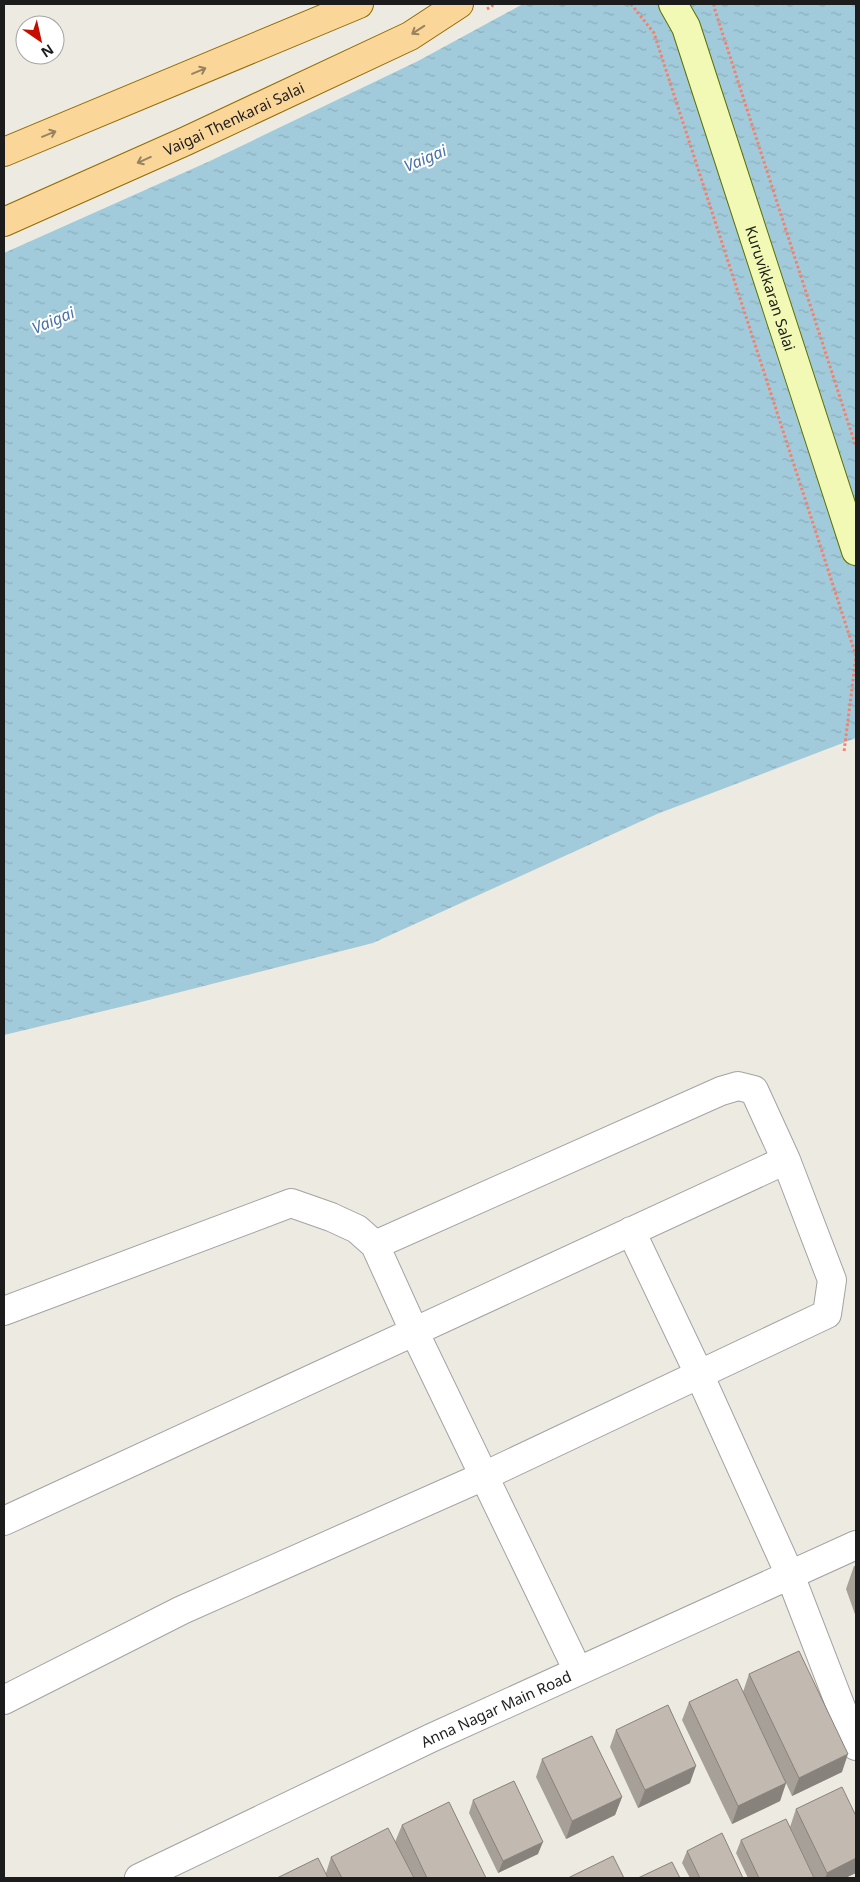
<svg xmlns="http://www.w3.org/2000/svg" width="860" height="1882" font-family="'Noto Sans',sans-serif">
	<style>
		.water { fill: url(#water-ripples) }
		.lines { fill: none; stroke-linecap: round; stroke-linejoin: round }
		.minor-casing { stroke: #a3a3a3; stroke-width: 30 }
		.tertiary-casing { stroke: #a3a3a3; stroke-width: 30 }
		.secondary-casing { stroke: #5e7005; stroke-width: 30 }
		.primary-casing { stroke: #926b01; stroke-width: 30 }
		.path { stroke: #f87e67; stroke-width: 3; stroke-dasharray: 2.5 2.5; stroke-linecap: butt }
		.minor { stroke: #fff; stroke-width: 28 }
		.tertiary { stroke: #fff; stroke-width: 28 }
		.secondary { stroke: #f1f9b4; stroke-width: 28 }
		.primary { stroke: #fbd699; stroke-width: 28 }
		.wall { fill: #a7a098 }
		.shaded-wall { fill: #88827c }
		.building { fill: #c2bab1; stroke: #88827c }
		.oneway { stroke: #978261 }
		.labels { text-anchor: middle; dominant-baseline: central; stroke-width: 4; stroke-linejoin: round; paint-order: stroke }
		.street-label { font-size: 15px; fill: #1c1c1c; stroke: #fff }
		.water-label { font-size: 16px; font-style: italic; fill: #4a74aa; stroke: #fff }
	</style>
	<defs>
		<pattern id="water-ripples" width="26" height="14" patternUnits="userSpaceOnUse" patternTransform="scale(1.25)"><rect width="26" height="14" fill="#a1cbdb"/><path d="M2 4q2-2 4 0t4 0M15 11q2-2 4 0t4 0" fill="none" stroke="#8aaebb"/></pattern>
	</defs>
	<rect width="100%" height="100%" fill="#edeae1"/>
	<path class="water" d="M523 4H856V738L657 814 373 943 141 1002 4 1035V253L210 161 418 61Z"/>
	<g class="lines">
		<g class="minor-casing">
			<path id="minor" d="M631 1231 699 1374 790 1575 856 1746
				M4 1311 291 1203 331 1217 357 1229 375 1245 414 1331 578 1671
				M4 1521 786 1160
				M4 1700 182 1610 484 1476 827 1314 832 1280 786 1160 754 1090 738 1086 721 1091 375 1245"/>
		</g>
		<g class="tertiary-casing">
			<g id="tertiary">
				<path id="s1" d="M139 1878 431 1738 856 1545"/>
			</g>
		</g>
		<g class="secondary-casing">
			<g id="secondary">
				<path id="s2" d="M673 4 686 27 856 551"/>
			</g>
		</g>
		<g class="primary-casing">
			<g id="primary">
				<path d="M4 152 359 4"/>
				<path id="s3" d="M4 222 186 141 410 36 459 4"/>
			</g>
		</g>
		<path class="path" d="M631 4 654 33 856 656 844 752
			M714 4V7L856 447
			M487 9 495 4"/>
		<use href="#minor" class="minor"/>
		<use href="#tertiary" class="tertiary"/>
		<use href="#secondary" class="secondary"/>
		<use href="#primary" class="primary"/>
	</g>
	<path class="wall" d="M854 1566H856V1617L846 1589Z
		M749 1674 842 1772 792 1796 786 1783 780 1801 732 1824 682 1720 689 1702 743 1692Z
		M616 1730 690 1783 638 1808 610 1747Z
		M542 1759 622 1797 615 1815 566 1839 536 1777Z
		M473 1800 538 1854 498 1873 469 1813Z
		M796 1809 856 1873 845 1878H814L790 1827Z
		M402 1825 486 1878H277L326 1873 331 1857 395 1842Z
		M741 1840 814 1878H748L736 1853Z
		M687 1851 743 1878H690L682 1863Z"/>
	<path class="shaded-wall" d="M848 1754 842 1772 792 1796 799 1778Z
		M696 1766 690 1783 638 1808 645 1790Z
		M786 1783 780 1801 732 1824 738 1806Z
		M622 1797 615 1815 566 1839 572 1821Z
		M543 1842 538 1854 498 1873 503 1861Z
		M856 1858V1873L845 1878H825L827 1873Z"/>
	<path class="building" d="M799 1651 848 1754 799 1778 749 1674Z
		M737 1679 786 1783 738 1806 689 1702Z
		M668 1705 696 1766 645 1790 616 1730Z
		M592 1736 622 1797 572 1821 542 1759Z
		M514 1781 543 1842 503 1861 473 1800Z
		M842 1787 856 1816V1858L827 1873 796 1809Z
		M449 1802 486 1878H427L402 1825Z
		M786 1819 814 1878H759L741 1840Z
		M388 1828 414 1878H342L331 1857Z
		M722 1833 743 1878H700L687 1851Z
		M613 1856 624 1878H568Z
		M318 1858 328 1878H277Z
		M672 1862 680 1878H638Z"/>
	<defs><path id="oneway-shaft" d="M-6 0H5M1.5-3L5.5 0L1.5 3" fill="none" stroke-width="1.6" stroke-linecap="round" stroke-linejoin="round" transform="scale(1.25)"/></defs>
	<g class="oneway">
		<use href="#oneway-shaft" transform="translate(418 30) rotate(147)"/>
		<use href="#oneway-shaft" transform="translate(199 71) rotate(-23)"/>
		<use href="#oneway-shaft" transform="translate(49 134) rotate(-22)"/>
		<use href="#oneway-shaft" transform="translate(144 160) rotate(156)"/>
	</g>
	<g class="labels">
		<g class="street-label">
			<text stroke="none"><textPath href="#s3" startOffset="252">Vaigai Thenkarai Salai</textPath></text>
			<text stroke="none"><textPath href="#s2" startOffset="301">Kuruvikkaran Salai</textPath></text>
			<text stroke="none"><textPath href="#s1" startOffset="395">Anna Nagar Main Road</textPath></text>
		</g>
		<g class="water-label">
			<text transform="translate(425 158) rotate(-23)">Vaigai</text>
			<text transform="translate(53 320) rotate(-23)">Vaigai</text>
		</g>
	</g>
	<rect width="860" height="1882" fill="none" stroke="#1c1c1c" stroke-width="10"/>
	<g transform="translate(40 40) rotate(146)"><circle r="24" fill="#ffffff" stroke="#a4a4a4"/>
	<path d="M0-4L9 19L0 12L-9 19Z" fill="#c60d02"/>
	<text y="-8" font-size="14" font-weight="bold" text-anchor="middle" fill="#1c1c1c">N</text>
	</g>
</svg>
